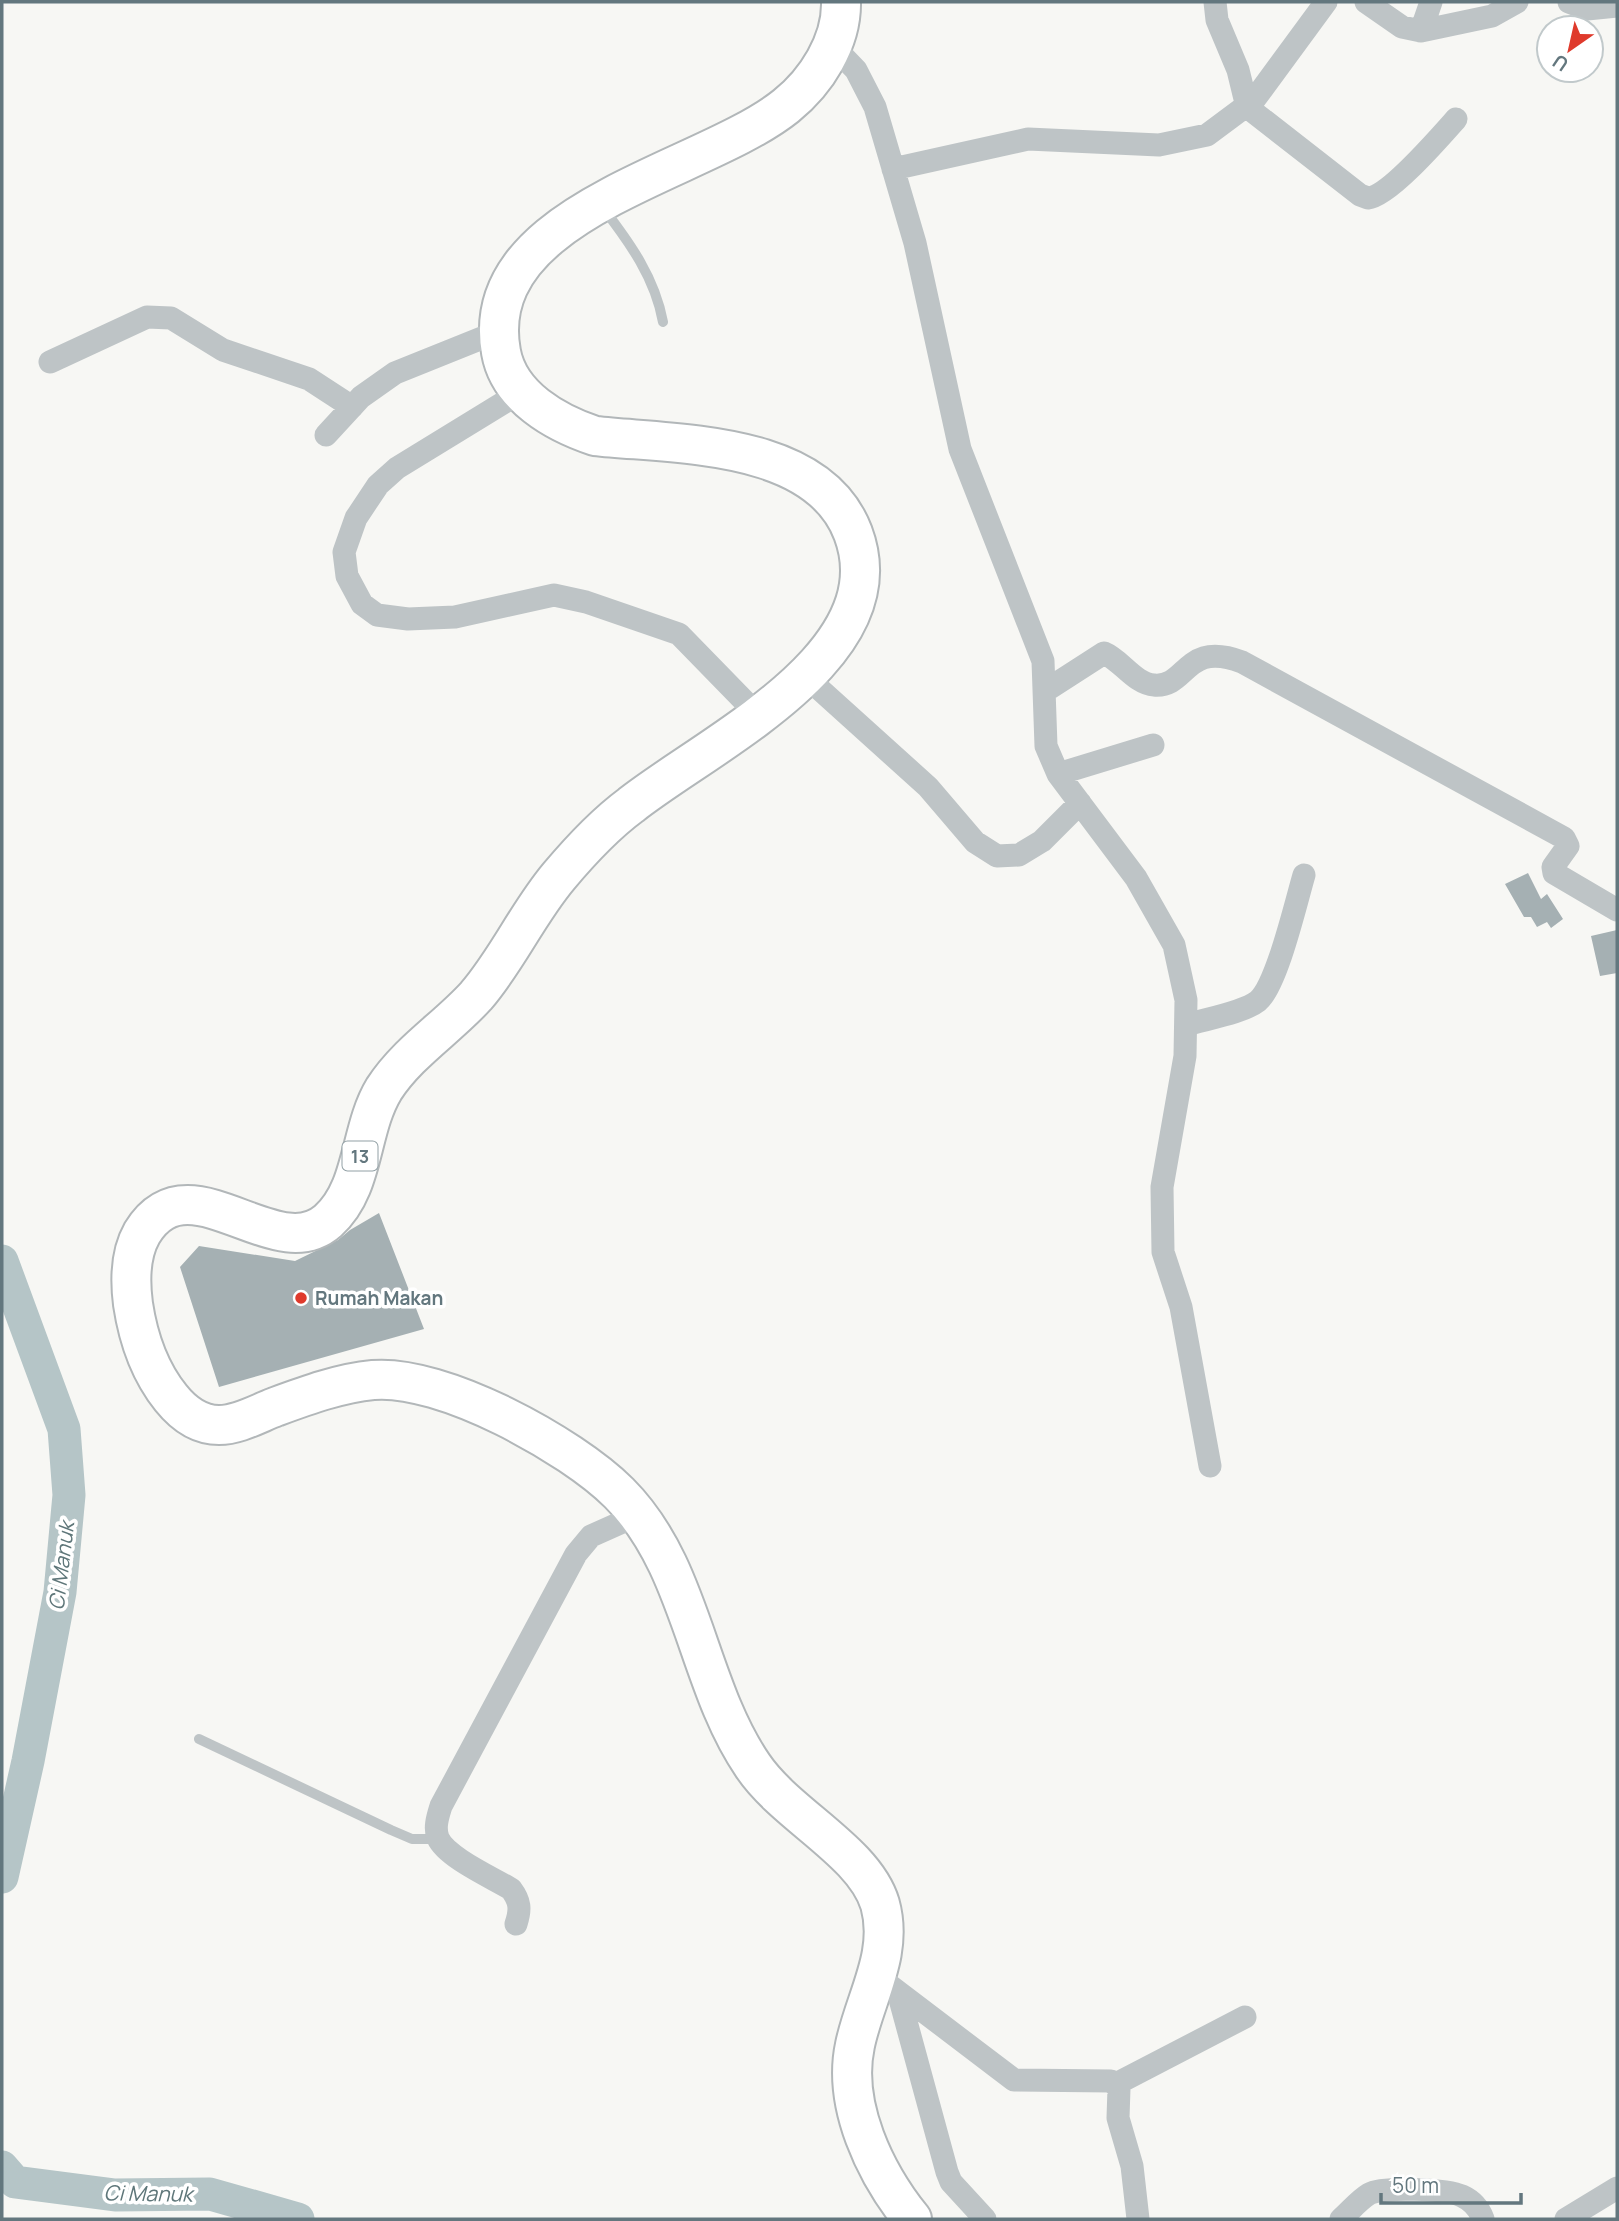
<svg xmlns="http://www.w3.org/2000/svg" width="1619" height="2221" font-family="Manrope,sans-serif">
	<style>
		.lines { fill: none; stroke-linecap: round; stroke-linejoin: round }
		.river { stroke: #b5c5c7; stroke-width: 33 }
		.building { fill: #a5b0b3 }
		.highway-casing { stroke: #b2b7b9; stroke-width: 42 }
		.lane { stroke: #bec4c6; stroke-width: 10 }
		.street { stroke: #bec4c6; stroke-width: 23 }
		.highway { stroke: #fff; stroke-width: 38 }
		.poi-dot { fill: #df3a2c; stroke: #fff; stroke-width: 2.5 }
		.labels { text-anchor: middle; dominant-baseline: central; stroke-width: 7; stroke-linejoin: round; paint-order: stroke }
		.shield { fill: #fff; stroke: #92a0a5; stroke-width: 2 }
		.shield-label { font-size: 18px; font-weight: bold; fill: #63777e }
		.poi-label { font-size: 19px; font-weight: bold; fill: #63777e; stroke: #fff; text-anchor: start }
		.water-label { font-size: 21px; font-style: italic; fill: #5e7679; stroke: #fff }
	</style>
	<rect width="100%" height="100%" fill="#f7f7f4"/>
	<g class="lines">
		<path class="river" d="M2 1261 64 1429 69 1495 60 1592 28 1761 2 1877
			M2 2167 15 2182 115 2195 210 2194 298 2219"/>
	</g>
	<path class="building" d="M1528 873 1541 899 1547 894 1563 919 1551 928 1547 922 1537 927 1531 917H1524L1505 884Z
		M1617 930V973L1600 976 1591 936Z
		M379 1213 424 1329 219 1387 180 1267 199 1246 295 1261 338 1240 350 1230Z"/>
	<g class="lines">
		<g class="highway-casing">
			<path id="highway" d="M841 2C842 42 816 82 786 106 703 173 475 211 501 352 509 397 556 423 595 436 678 445 818 440 853 533 899 655 708 744 631 805 604 825 580 851 559 876 527 914 508 959 476 996 447 1028 408 1052 384 1089 359 1130 365 1188 328 1221 275 1268 189 1156 142 1233 130 1254 130 1281 133 1304 138 1337 150 1372 171 1398 183 1413 199 1425 219 1425 238 1425 257 1414 275 1407 305 1396 340 1383 373 1380 442 1374 571 1445 619 1493 693 1567 696 1683 753 1766 786 1815 864 1851 880 1904 894 1954 865 1997 855 2045 842 2105 875 2173 912 2219"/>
		</g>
		<path class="lane" d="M603 208C630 243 655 278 663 322
			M199 1739 391 1830 412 1839H438"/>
		<path class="street" d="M1215 2 1217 20 1238 70 1247 107 1360 195 1368 198C1389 196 1440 137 1456 119
			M1366 2 1402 27 1421 31 1431 2
			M1569 2 1587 9 1617 6
			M1421 31 1492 16 1517 2
			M832 45 856 70 875 107 915 243 960 449 1043 661 1046 746 1058 774 1136 878 1174 945 1186 1000 1185 1056 1162 1187 1163 1252 1181 1307 1210 1466
			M893 169 1028 139 1159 145 1207 135 1254 100 1326 2
			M50 362 147 317 171 318 223 350 309 379 352 407
			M521 392 397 468 378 485 356 518 344 552 347 576 362 604 377 615 408 619 455 617 554 595 586 602 679 634 757 714
			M326 435 361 397 395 373 497 332
			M805 676 928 787 975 842 997 856 1019 855 1042 841 1080 803
			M1045 691 1104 653C1121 660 1135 684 1154 685 1188 688 1184 640 1242 662L1564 838 1568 846 1553 867 1554 873 1617 910
			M1058 774 1153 745
			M1186 1025C1205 1019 1243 1013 1258 1001 1277 985 1296 902 1304 875
			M516 1924C521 1909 520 1901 511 1889 493 1878 446 1857 438 1838 434 1827 438 1816 441 1806L576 1554 591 1536 638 1515
			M877 1976 1014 2080 1111 2081 1119 2088 1118 2118 1132 2166 1138 2219
			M898 1992 947 2172 951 2182 985 2219
			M1116 2084 1245 2017
			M1341 2219C1350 2211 1359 2200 1369 2194 1383 2186 1447 2189 1462 2196 1473 2201 1479 2208 1483 2219
			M1566 2219 1617 2188"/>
		<use href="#highway" class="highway"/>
	</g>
	<circle class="poi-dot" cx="301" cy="1298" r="7"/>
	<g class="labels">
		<rect class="shield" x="342.5" y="1141.5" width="35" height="29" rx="5"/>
		<g class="shield-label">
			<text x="360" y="1156">13</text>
		</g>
		<g class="poi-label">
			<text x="315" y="1298">Rumah Makan</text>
		</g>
		<g class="water-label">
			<text transform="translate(61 1566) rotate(-83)">Ci Manuk</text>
			<text transform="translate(148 2193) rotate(1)">Ci Manuk</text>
		</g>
	</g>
	<rect width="1619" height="2221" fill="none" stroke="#63777e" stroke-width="7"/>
	<g transform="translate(1570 49) rotate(214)"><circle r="33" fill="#ffffff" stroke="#c1c9cb" stroke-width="2"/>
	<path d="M0-5L12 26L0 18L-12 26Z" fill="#df3a2c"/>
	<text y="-10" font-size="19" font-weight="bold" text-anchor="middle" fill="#63777e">U</text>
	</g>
	<path d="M1381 2193v10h140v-10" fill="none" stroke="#63777e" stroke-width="3.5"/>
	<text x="1392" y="2193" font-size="21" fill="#63777e" stroke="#ffffff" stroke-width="5" paint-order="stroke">50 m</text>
</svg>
